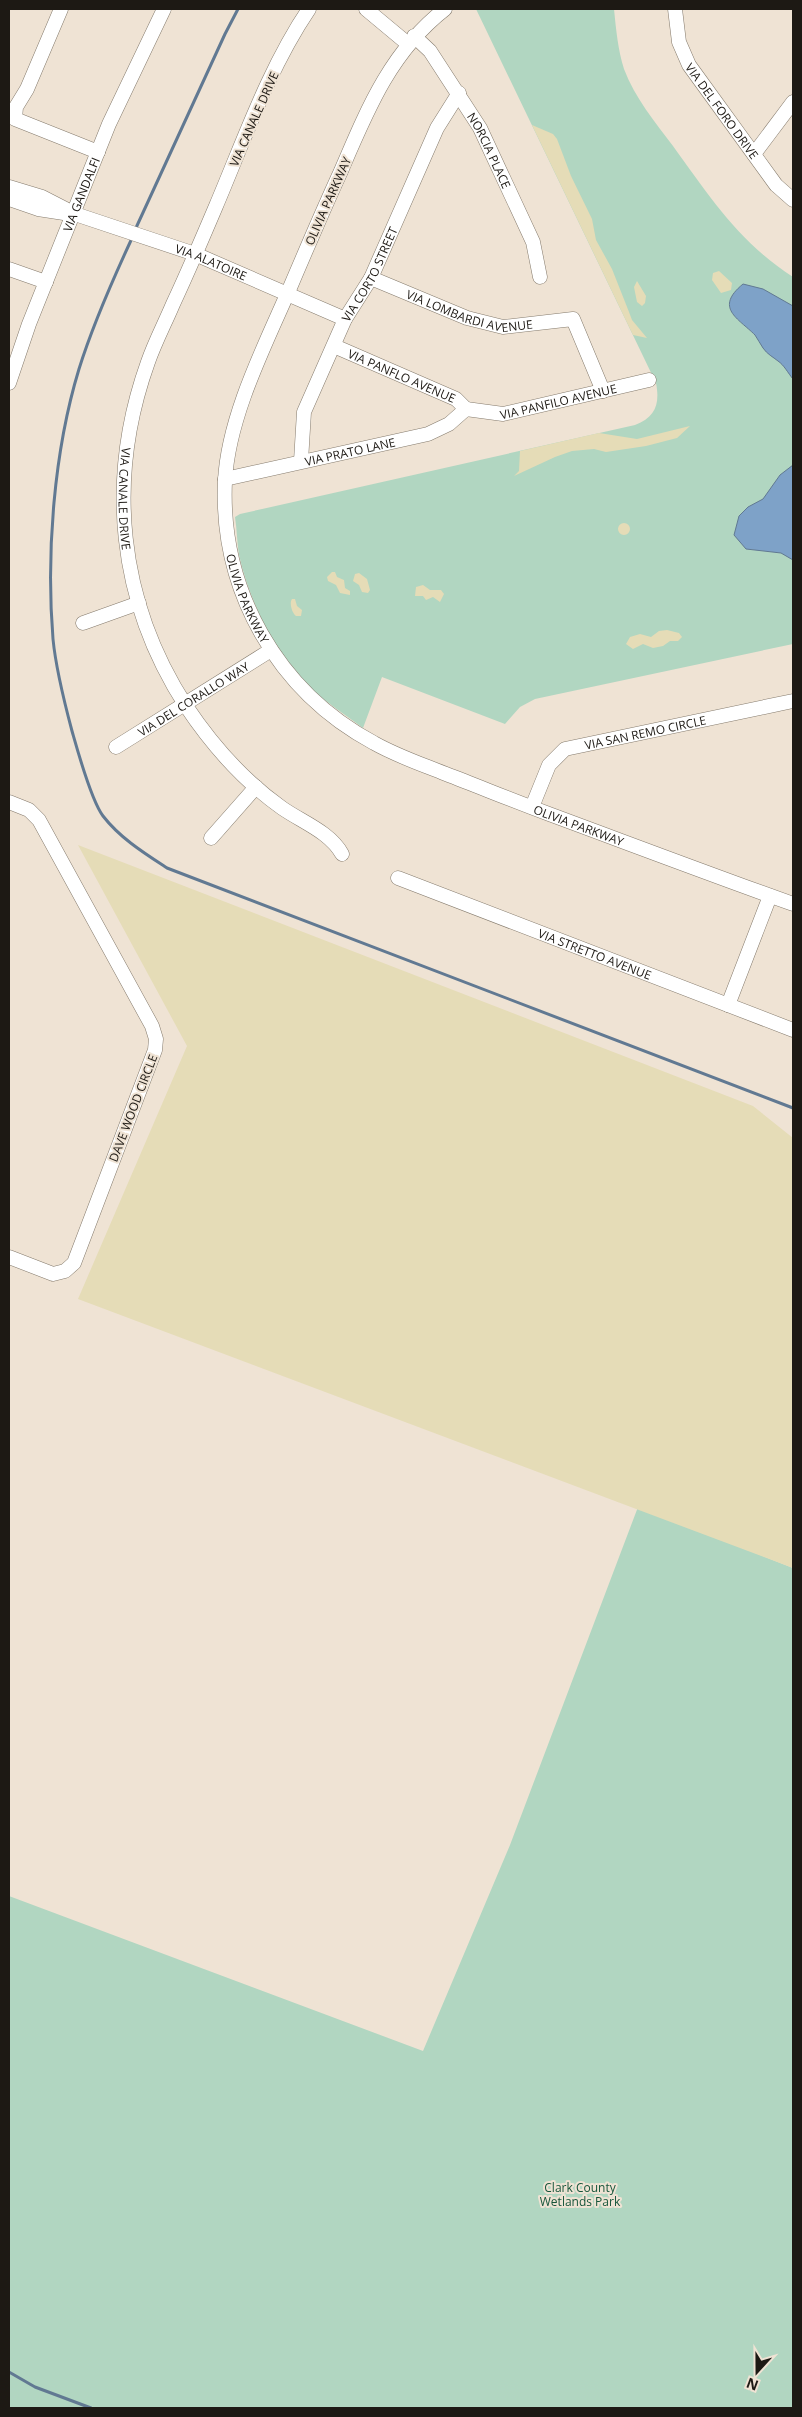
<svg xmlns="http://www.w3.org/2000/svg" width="802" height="2417" font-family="'Open Sans',sans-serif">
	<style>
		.green { fill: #b1d6c1 }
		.sand { fill: #e5dcb7 }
		.water { fill: #7ea2c8; stroke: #617992 }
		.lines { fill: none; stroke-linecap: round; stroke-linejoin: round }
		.stream { stroke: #617992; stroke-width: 3 }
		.minor-casing { stroke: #857b6d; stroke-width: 15 }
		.minor { stroke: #fff; stroke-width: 14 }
		.labels { text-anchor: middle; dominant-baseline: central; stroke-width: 4; stroke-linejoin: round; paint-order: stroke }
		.street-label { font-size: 12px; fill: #1d1914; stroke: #efe3d4 }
		.park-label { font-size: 12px; fill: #16553a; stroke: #efe3d4 }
	</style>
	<rect width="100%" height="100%" fill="#efe3d4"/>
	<path class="green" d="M476 9H614C616 29 618 50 624 69 635 98 655 122 673 146 710 197 739 242 793 277V644L535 699 520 707 505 724 382 677 363 728C346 715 327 703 311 689 275 654 250 603 239 555 237 543 237 530 235 517L240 514 635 425C656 417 660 403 656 383Z
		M638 1507 793 1568V2408H9V1896L423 2051 510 1845Z"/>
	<path class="sand" d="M532 125 553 134 557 139 571 176 592 219 596 240 612 269 629 312 632 320 647 338 633 335Z
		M719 271 732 283 731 290 721 293 712 280 713 273Z
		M637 281 646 296 645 303 642 306 637 302 634 287Z
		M690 426 677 438 646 446 606 452 594 449 572 451 555 457 514 476 519 471 520 451 599 433 637 439Z
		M618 529a6 6 0 1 1 12 0a6 6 0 1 1-12 0Z
		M332 572H335L337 577 344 580 345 588 350 591V595L340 593 336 585 328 581 327 577Z
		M359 573 367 579 370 590 368 593 362 592 359 585 353 581 355 574Z
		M423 585 430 590H441L444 594 440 602 433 597 426 600 423 596H415L416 587Z
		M292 599H295L297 606 302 610 301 616H296C292 613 289 603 292 599Z
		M667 630 679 633 682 637 678 641H670L663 646 653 648 643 644 633 649 626 644 630 637 640 634 651 637 659 631Z
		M78 845 753 1106 793 1138V1568L78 1299 187 1046Z"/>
	<path class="water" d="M743 284 763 289 793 306V379C788 373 784 365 778 361 773 357 767 354 763 348 760 344 758 339 755 335 738 318 714 308 743 284Z
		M793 465V560L781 553 746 549 734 535 739 516 748 507 763 499 780 475Z"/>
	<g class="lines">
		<path class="stream" d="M135 230 225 34 238 9
			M133 236C113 279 93 324 79 369 54 451 46 553 53 639 56 670 64 701 72 731 78 752 91 800 103 816 120 838 144 853 167 868L793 1108
			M9 2372 35 2387 91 2408"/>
		<g class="minor-casing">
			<g id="minor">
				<path d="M61 9 27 89 16 107 15 119 98 152"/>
				<path id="s1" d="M309 9C269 68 244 140 216 206 202 239 188 272 173 304 165 323 155 342 148 362 106 479 118 601 186 706 212 745 244 781 282 808 302 822 330 832 342 854"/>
				<path d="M366 9 408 44"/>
				<path id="s2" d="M445 9C391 51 367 110 341 171 323 210 306 250 289 290 264 347 228 418 225 481 220 590 277 691 374 743 397 756 421 764 446 774 480 787 514 801 549 814 630 844 712 875 793 904"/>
				<path id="s3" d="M675 9 679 42 689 65 776 185 793 200"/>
				<path id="s4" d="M414 36 430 51 480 128 533 242 540 277"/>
				<path d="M754 154 793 102"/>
				<path id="s5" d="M9 187 42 197 75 214 195 254 345 319"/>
				<path d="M9 199 38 209 64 213"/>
				<path d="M9 269 46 282"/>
				<path id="s6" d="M371 278 467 318 503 327 573 319 603 391"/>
				<path id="s7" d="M334 346 456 399 466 409"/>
				<path id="s8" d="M9 383 29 324 109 124 164 9"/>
				<path id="s9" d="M466 409 503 414 649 380"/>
				<path id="s10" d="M301 461 304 412 345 319 371 278 437 128 459 93"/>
				<path id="s11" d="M225 479 428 434 449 424 466 409"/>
				<path d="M83 623 139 603"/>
				<path id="s12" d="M116 747 271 650"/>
				<path d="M9 802 29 810 39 820 152 1026 156 1039 155 1050 74 1263 65 1271 53 1274 9 1257"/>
				<path id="s13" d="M532 807 549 765 565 749 793 701"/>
				<path d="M211 838 256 787"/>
				<path id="s14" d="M398 878 793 1030"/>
				<path d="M728 1005 770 896"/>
			</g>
		</g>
		<use href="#minor" class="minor"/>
	</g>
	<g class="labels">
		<g class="street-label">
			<text stroke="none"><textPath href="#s3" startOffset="115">VIA DEL FORO DRIVE</textPath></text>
			<text transform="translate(254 119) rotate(-66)">VIA CANALE DRIVE</text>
			<text stroke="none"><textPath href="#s4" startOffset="138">NORCIA PLACE</textPath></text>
			<text stroke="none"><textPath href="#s8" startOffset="202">VIA GANDALFI</textPath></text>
			<text transform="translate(328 201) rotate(-66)">OLIVIA PARKWAY</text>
			<text stroke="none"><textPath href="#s5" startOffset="216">VIA ALATOIRE</textPath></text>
			<text stroke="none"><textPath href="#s10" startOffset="202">VIA CORTO STREET</textPath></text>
			<text stroke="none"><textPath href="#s6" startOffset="105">VIA LOMBARDI AVENUE</textPath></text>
			<text stroke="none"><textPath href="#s7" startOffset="74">VIA PANFLO AVENUE</textPath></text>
			<text stroke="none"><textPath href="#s9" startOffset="94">VIA PANFILO AVENUE</textPath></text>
			<text stroke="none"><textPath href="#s11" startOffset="128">VIA PRATO LANE</textPath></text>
			<text stroke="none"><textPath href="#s1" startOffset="528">VIA CANALE DRIVE</textPath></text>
			<text stroke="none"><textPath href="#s2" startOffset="648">OLIVIA PARKWAY</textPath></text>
			<text stroke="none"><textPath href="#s12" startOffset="91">VIA DEL CORALLO WAY</textPath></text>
			<text stroke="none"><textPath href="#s13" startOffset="150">VIA SAN REMO CIRCLE</textPath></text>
			<text stroke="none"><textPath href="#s2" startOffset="1066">OLIVIA PARKWAY</textPath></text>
			<text stroke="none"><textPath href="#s14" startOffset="211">VIA STRETTO AVENUE</textPath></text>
			<text transform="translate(133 1108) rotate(-69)">DAVE WOOD CIRCLE</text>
		</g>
		<g class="park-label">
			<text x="580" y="2187">Clark County<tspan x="580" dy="14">Wetlands Park</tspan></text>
		</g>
	</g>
	<rect width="802" height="2417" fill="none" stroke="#1d1914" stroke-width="20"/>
	<g transform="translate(757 2372) rotate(201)" stroke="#efe3d4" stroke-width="4" paint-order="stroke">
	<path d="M0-4L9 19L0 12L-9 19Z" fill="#1d1914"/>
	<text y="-8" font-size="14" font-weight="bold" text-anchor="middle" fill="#1d1914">N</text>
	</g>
</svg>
